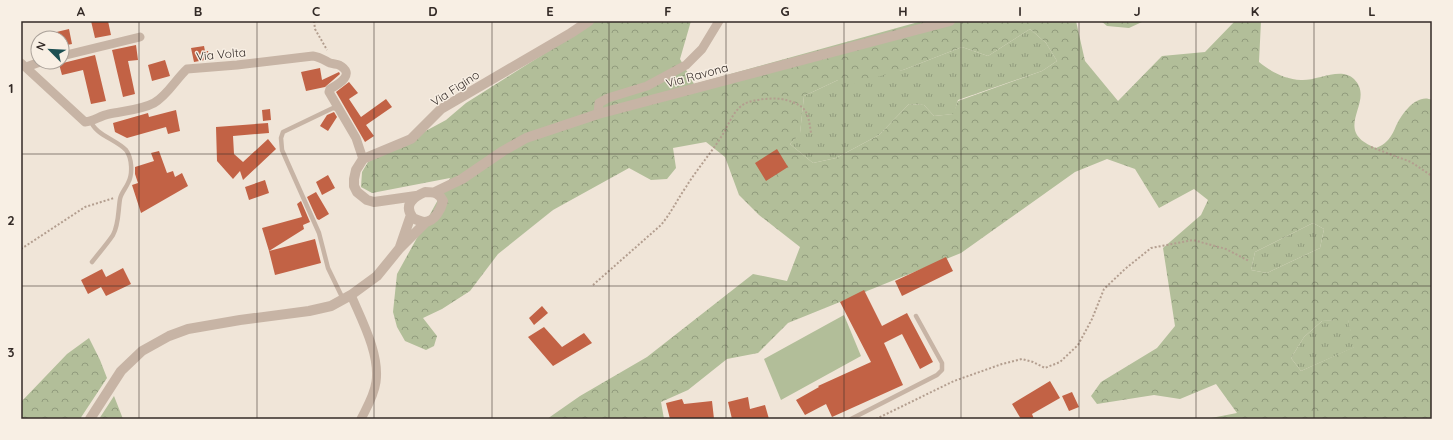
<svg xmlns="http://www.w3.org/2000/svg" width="1453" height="440" font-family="Quicksand,sans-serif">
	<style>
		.grass { fill: url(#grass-tufts) }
		.forest { fill: url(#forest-crowns); fill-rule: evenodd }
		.pitch { fill: #b2be99 }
		.building { fill: #c26245 }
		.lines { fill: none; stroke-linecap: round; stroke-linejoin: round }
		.path { stroke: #b39e8f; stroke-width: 2; stroke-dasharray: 2 2; stroke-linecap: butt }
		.service { stroke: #c7b4a5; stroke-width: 4.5 }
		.minor { stroke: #c7b4a5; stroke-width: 9 }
		.tertiary { stroke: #c7b4a5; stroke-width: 10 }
		.grid { fill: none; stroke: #332a26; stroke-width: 1; stroke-opacity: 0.55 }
		.labels { text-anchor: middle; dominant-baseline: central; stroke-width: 3; stroke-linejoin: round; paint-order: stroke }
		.street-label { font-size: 12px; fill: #332a26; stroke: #f8efe4 }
		.neatline { fill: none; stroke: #332a26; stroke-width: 1.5 }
		.grid-label { font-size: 13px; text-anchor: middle; font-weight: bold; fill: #332a26 }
	</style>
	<defs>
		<pattern id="grass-tufts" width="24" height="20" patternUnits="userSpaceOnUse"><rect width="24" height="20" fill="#b2be99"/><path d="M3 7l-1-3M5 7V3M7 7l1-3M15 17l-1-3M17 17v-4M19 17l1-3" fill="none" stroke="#919b7d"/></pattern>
		<pattern id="forest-crowns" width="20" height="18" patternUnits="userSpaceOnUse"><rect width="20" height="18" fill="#b2be99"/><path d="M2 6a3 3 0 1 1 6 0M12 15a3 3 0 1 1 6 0" fill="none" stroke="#919b7d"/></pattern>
	</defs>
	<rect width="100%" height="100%" fill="#f0e5d8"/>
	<path class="grass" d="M1030 29 1046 43 1057 61 1042 71 958 100 954 114 934 116 924 105 909 104 879 135 836 158 813 163 790 144 800 133 804 96 838 80 903 70 962 47 988 56Z
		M1313 223 1324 229 1320 248 1267 273 1251 270 1255 252Z
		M1348 319 1355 347 1301 371 1291 358 1304 337 1322 321Z"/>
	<path class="forest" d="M596 21H691L680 59 694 84 922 21H1076L1085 61 1118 101 1162 56 1205 52 1235 21H1261L1259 62C1271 72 1285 79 1301 80 1317 81 1341 66 1354 79 1377 102 1329 130 1376 148 1382 146 1388 141 1391 136 1394 132 1395 127 1398 122 1404 111 1418 93 1432 100V419H1206L1237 413 1216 384 1180 399 1154 395 1097 404 1091 396 1101 382 1157 348 1175 326 1163 248 1201 215 1208 200 1194 189 1159 208 1135 169 1107 159 1075 172 961 253 788 323 758 353 727 359 688 390 661 402 664 419H547L580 396 647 357 753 274 787 281 800 247 759 215 739 195 725 157 706 142 673 148 676 168 667 179 651 180 629 168 553 210 498 254 470 291 442 309 423 318 437 336 434 346 426 350 405 341 397 327 393 312 397 274 450 178 372 193 361 187 362 172 368 162 446 120 466 103ZM1030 29 1046 43 1057 61 1042 71 958 101 953 114 934 116 924 105 909 104 879 135 836 158 813 163 790 144 800 134 804 96 838 80 851 84 903 70 962 47 988 56ZM1313 223 1324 229 1320 248 1267 273 1251 270 1255 252ZM1348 320 1354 347 1301 371 1291 358 1304 337 1322 321Z
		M1101 21H1142V22L1129 28 1107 26Z
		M89 338 100 360 107 378 80 419H21V402L67 354Z
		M114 396 123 419H99Z"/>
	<path class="pitch" d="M844 315 861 356 781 400 764 359Z"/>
	<path class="building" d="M91 21H108L111 35 95 38Z
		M69 29 72 44 62 46V38H44V35Z
		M136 45 138 60 128 61 135 94 123 97 112 50Z
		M204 46 205 51H208L210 59 194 62 191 48Z
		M95 55 106 101 91 104 83 70 62 75 59 64Z
		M165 60 170 76 152 81 148 65Z
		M320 68 322 80 339 72 340 74 325 87 306 91 301 72Z
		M349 82 358 93 349 99 361 117 386 99 392 107 366 125 374 136 365 142 336 92Z
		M270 109 271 120 263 121 262 110Z
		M176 110 180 131 168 134 166 127 127 138 115 132 113 123 148 113 149 117Z
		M334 112 337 117 328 131 320 126 327 115Z
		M268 123 269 133 233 136 234 154 243 162 268 139 276 149 243 180 240 171 233 179 217 161 216 127Z
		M777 149 788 167 766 181 755 163Z
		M159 151 167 173 173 171 175 177 182 173 188 186 141 213 132 185 138 183 135 174V167L154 161 151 153Z
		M328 175 335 188 322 195 316 182Z
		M265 180 269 193 249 200 245 187Z
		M316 192 329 214 319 220 317 219 307 197Z
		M301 201 310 222 303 225 304 229 269 251 262 228 302 217 297 204Z
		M315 239 321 263 275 275 269 251Z
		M946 257 953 271 902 296 895 281Z
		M123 268 131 284 106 296 101 287 88 294 81 280 102 269 106 277Z
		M864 290 882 326 907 313 933 362 920 369 902 334 884 343 903 385 832 417 826 404 805 415 796 400 819 387 818 386 871 362 840 302Z
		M542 306 548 313 534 325 529 318Z
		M544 327 562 347 584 333 592 343 553 366 528 337Z
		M1050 381 1060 398 1032 414 1034 419H1021L1012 404Z
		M1072 392 1079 407 1069 411 1062 396Z
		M748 397 750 409 765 405 769 419H732L728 402Z
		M682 399 684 404 712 401 714 419H670L666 403Z"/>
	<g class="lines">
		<path class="path" d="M314 21 315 29 327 50
			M1371 147 1411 162 1432 176
			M21 249 85 207 114 198
			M593 285 661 225C671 213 677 200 686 187 697 169 712 152 723 134 729 124 733 111 744 104 753 99 776 97 786 100 807 106 808 112 811 133
			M876 419 954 381 1002 364 1022 359 1033 362 1045 368 1060 362 1078 345 1092 319 1104 289 1125 269 1151 248 1193 240 1226 249 1249 261"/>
		<path class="service" d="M338 109 333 108 283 132 281 138 282 150 319 233 328 268 343 299
			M91 121C94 134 117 140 126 150 132 158 133 174 128 183 126 188 121 193 120 199 118 211 119 224 113 235 107 244 99 253 92 262
			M851 419 937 375 942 370V363L916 316"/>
		<path class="minor" d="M62 56 140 37
			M21 63 85 122C93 121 100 116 109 114 123 111 141 110 154 103 167 96 176 79 187 69L237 65 313 56C320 57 324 60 330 63 333 64 337 64 339 65 356 74 339 84 330 89L329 92 356 138 363 159
			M28 69 29 66 40 62
			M598 114 599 103 608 98 647 86 686 65 702 49 719 21
			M351 295C362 321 380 354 376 382 374 396 367 407 361 419"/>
		<path class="tertiary" d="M425 192C435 192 439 193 443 201 441 209 435 221 425 222 421 222 417 220 413 218 403 205 413 197 425 192Z
			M435 192 462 179 503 151 526 138 598 114 950 21
			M416 196 374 202 367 200 357 192 354 186V179L356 170 363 159 411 139 441 109 571 33 589 21
			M400 247 411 215
			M90 419 121 371 142 351 169 336 188 329 240 320 309 311 331 306 351 295 377 276 399 249 426 222"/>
	</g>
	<path class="grid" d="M139 21V419M257 21V419M374 21V419M492 21V419M609 21V419M726 21V419M844 21V419M961 21V419M1079 21V419M1196 21V419M1314 21V419M21 154H1432M21 286H1432"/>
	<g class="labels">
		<g class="street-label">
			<text transform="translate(221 54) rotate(-5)">Via Volta</text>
			<text transform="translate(697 75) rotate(-15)">Via Ravona</text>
			<text transform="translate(455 88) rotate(-33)">Via Figino</text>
		</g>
	</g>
	<rect width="1453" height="440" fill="none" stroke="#f8efe4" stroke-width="44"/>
	<g transform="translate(50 50) rotate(294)"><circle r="19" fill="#f8efe4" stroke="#a9a098"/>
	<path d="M0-3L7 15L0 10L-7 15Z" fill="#1d5053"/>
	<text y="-6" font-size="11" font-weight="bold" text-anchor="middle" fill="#332a26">N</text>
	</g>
	<rect x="22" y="22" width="1409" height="396" class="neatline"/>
	<g class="grid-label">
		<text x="81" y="16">A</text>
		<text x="198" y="16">B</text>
		<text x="316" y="16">C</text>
		<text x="433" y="16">D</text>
		<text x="550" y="16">E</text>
		<text x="668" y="16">F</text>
		<text x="785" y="16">G</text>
		<text x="903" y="16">H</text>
		<text x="1020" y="16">I</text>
		<text x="1137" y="16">J</text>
		<text x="1255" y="16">K</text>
		<text x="1372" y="16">L</text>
		<text x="11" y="93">1</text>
		<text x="11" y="225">2</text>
		<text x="11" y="357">3</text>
	</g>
</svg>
